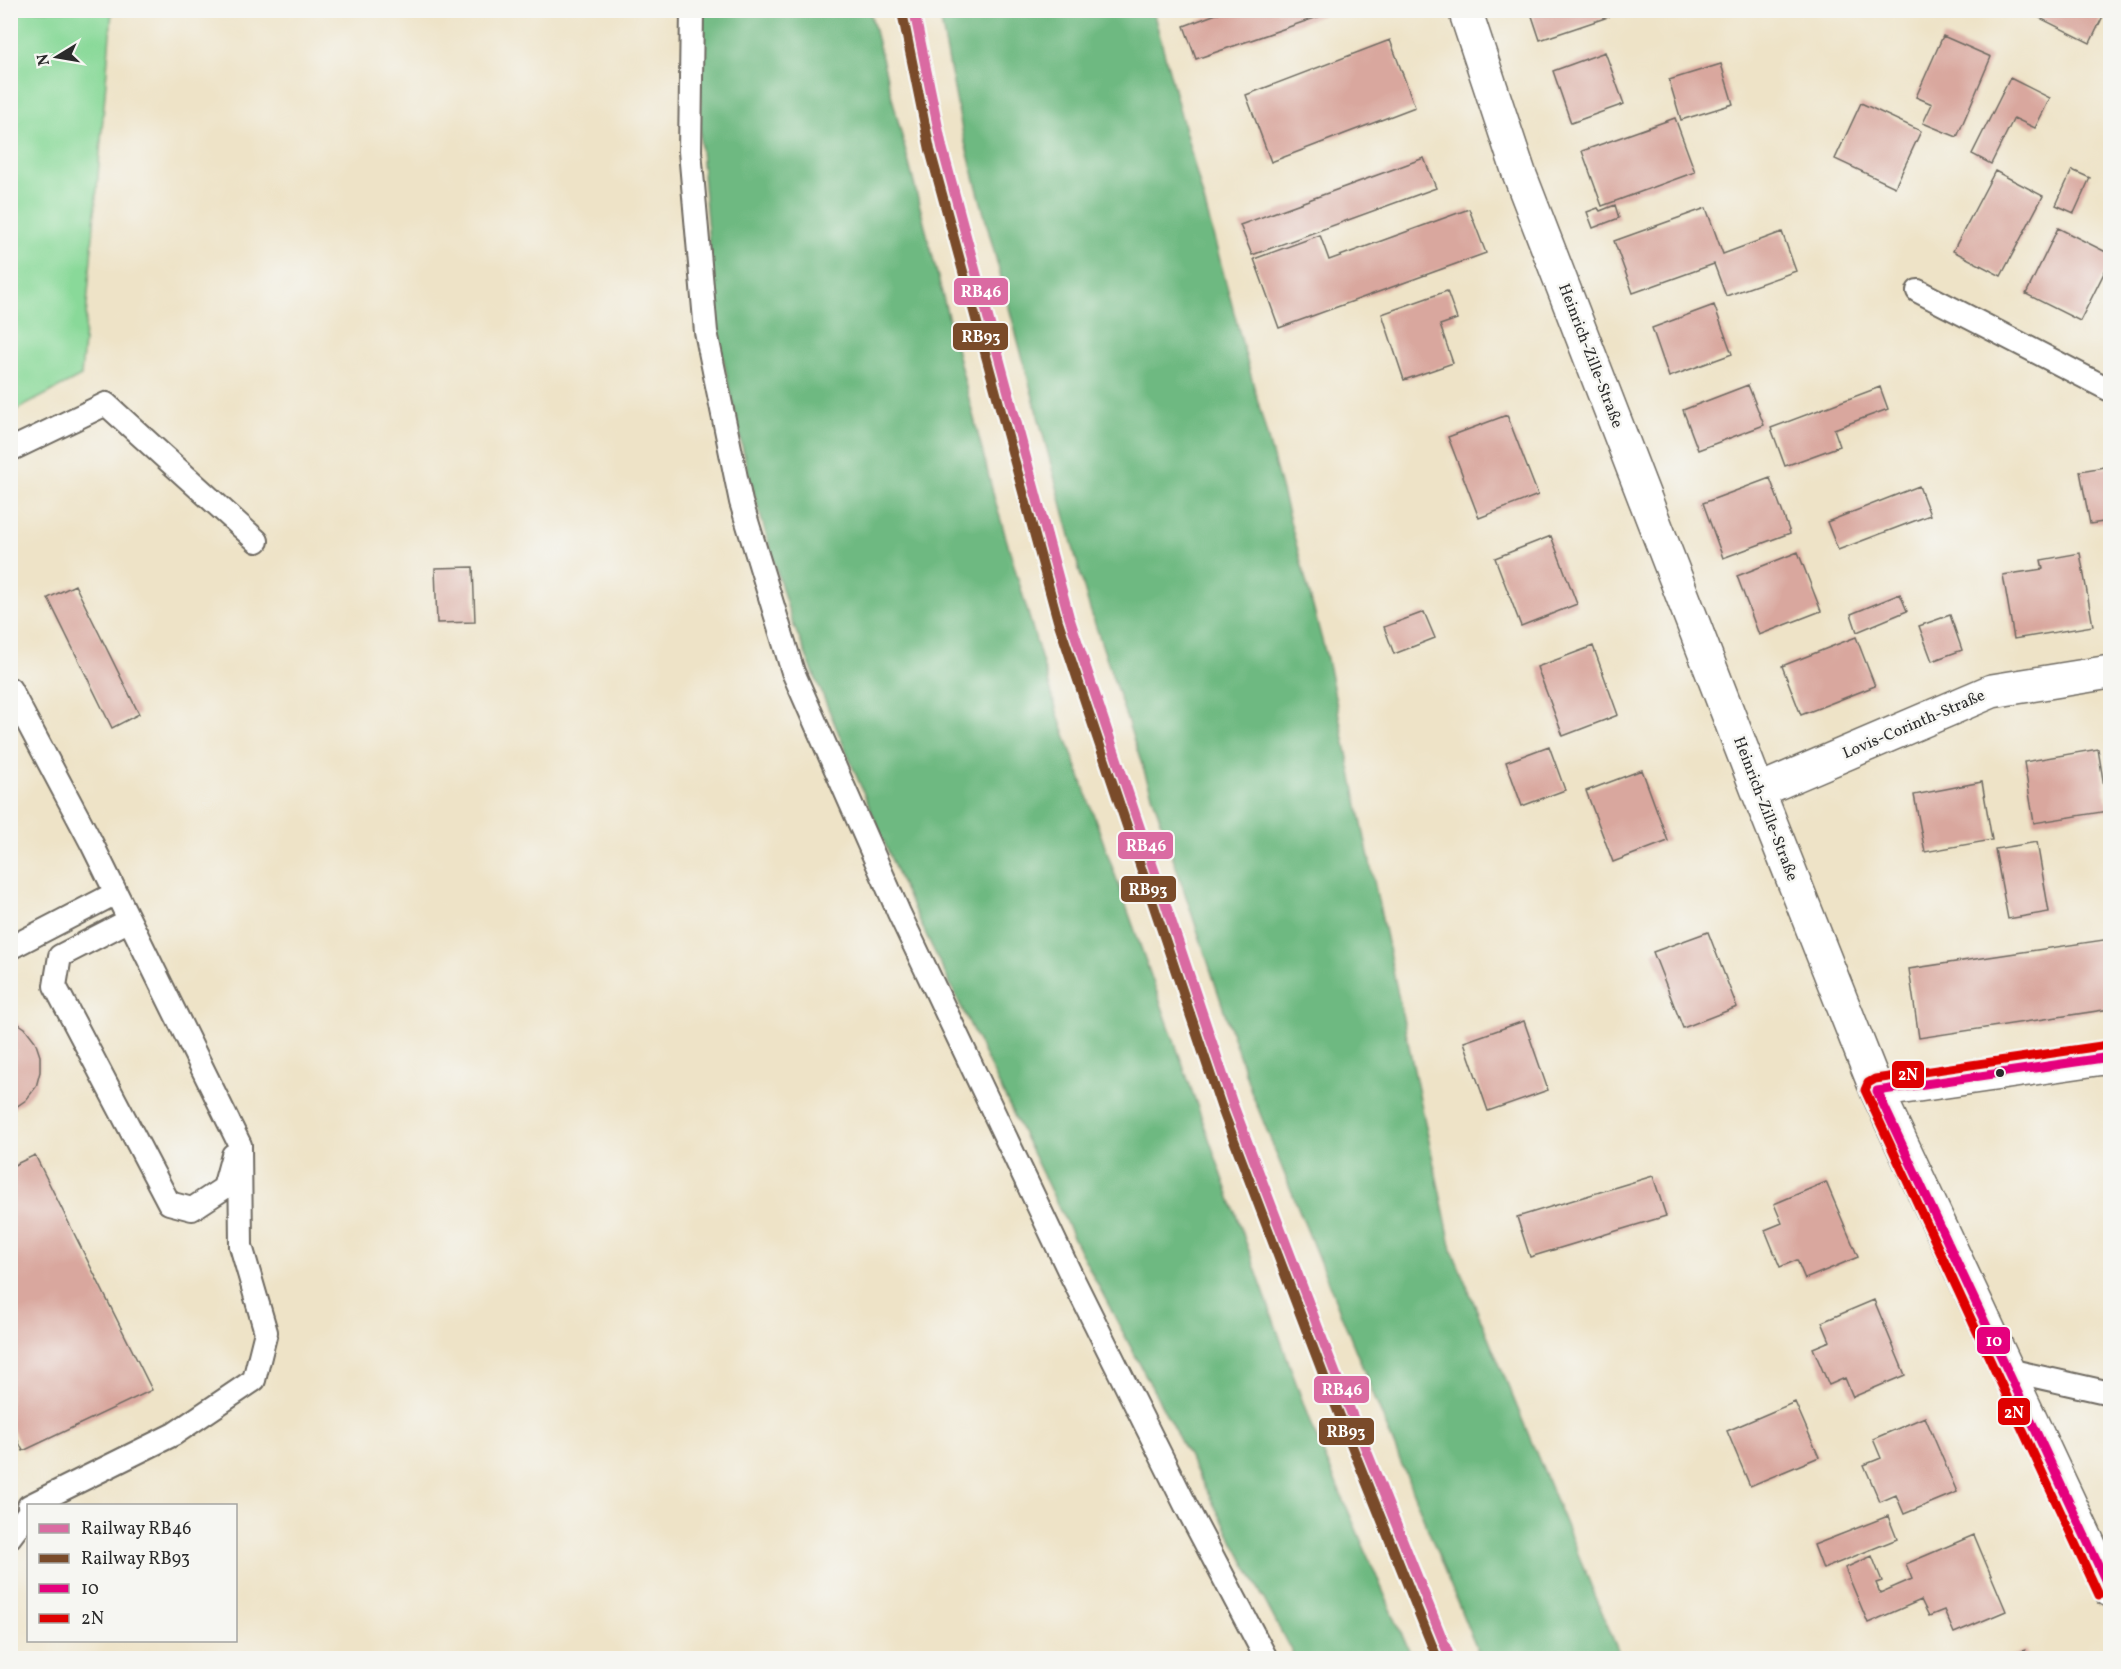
<svg xmlns="http://www.w3.org/2000/svg" width="2121" height="1669" font-family="Vollkorn,serif">
	<style>
		.green { fill: #89d999; stroke: #5a8262; stroke-width: 1.5 }
		.forest { fill: #6eb981; stroke: #4c7256; stroke-width: 1.5 }
		.building { fill: #d9a79e }
		.lines { fill: none; stroke-linecap: round; stroke-linejoin: round }
		.lane-casing { stroke: #6f6b62; stroke-width: 26 }
		.street-casing { stroke: #6f6b62; stroke-width: 36 }
		.lane { stroke: #fff; stroke-width: 22 }
		.street { stroke: #fff; stroke-width: 33 }
		.bus-1-casing { stroke: #f6f6f2; stroke-width: 14 }
		.bus-2-casing { stroke: #f6f6f2; stroke-width: 14 }
		.bus-1 { stroke: #e5007d; stroke-width: 9 }
		.bus-2 { stroke: #df0101; stroke-width: 9 }
		.rail-1-casing { stroke: #f6f6f2; stroke-width: 15 }
		.rail-2-casing { stroke: #f6f6f2; stroke-width: 15 }
		.rail-1 { stroke: #da6ba2; stroke-width: 10 }
		.rail-2 { stroke: #7a4b2a; stroke-width: 10 }
		.bus-dot { fill: #2b2b2b; stroke: #f6f6f2; stroke-width: 2 }
		.labels { text-anchor: middle; dominant-baseline: central; stroke-width: 5; stroke-linejoin: round; paint-order: stroke }
		.street-label { font-size: 16px; fill: #2b2b2b; stroke: #f6f6f2 }
		.line-badge { stroke: #f6f6f2; stroke-width: 2 }
		.badge-label { font-size: 16px; text-anchor: middle; font-weight: bold; fill: #fff }
	</style>
	<rect width="100%" height="100%" fill="#f6f6f2"/>
	<filter id="ink" filterUnits="userSpaceOnUse"><feTurbulence type="fractalNoise" baseFrequency=".0167" numOctaves="2"/><feDisplacementMap in="SourceGraphic" scale="12" xChannelSelector="R" yChannelSelector="G"/><feConvolveMatrix kernelMatrix="1 2 1 2 8 2 1 2 1" color-interpolation-filters="sRGB"/></filter>
	<filter id="wash" filterUnits="userSpaceOnUse"><feTurbulence type="fractalNoise" baseFrequency=".008" numOctaves="4" result="noise"/><feDisplacementMap in="SourceGraphic" scale="24" xChannelSelector="R" yChannelSelector="G"/><feGaussianBlur stdDeviation="1.35" result="paint"/><feColorMatrix in="noise" values="0 0 0 0 0 0 0 0 0 0 0 0 0 0 0 0 0 1.4 0 .05"/><feComposite in="paint" operator="in"/></filter>
	<g filter="url(#wash)">
		<rect width="100%" height="100%" fill="#eee3c7"/>
		<path class="green" d="M11 10 112 11 81 376 11 413Z"/>
		<path class="forest" d="M702 11H870L994 497 1057 712 1311 1425 1412 1658H1295L1079 1249 902 885 791 619 748 473 716 326 700 138Z
			M939 11H1153L1327 659 1452 1250 1621 1658H1481L1469 1631 1251 1091 1088 603 963 135Z"/>
		<g id="blocks">
			<path class="building" d="M1227 10H1335V11L1196 59 1184 26Z
				M1530 10H1609L1611 16 1540 40Z
				M2024 10H2091L2103 16 2090 43Z
				M1943 36 1991 57 1957 137 1923 123 1932 104 1916 97Z
				M1390 40 1415 107 1271 162 1246 95Z
				M1605 52 1624 104 1571 123 1553 71Z
				M1721 64 1733 104 1681 120 1669 80Z
				M2010 78 2050 98 2035 128 2014 118 1991 164 1972 154Z
				M1861 103 1921 131 1895 187 1835 159Z
				M1675 118 1695 172 1602 206 1582 151Z
				M1424 158 1436 188 1252 255 1240 225Z
				M2072 170 2090 178 2074 213 2056 205Z
				M1995 171 2043 196 2001 276 1953 251Z
				M1615 205 1619 218 1593 228 1587 212 1598 208 1600 211Z
				M1706 208 1723 254 1782 232 1796 271 1726 296 1714 264 1633 293 1614 241Z
				M1469 209 1486 253 1279 328 1254 259 1320 235 1329 260Z
				M2058 228 2110 254V261L2080 321 2026 294Z
				M1447 291 1457 319 1440 325 1453 363 1404 380 1382 314Z
				M1714 305 1732 354 1669 377 1652 328Z
				M1748 385 1764 425 1698 450 1683 410Z
				M1880 387 1888 409 1834 429 1840 446 1785 466 1771 428Z
				M1507 415 1538 495 1479 518 1448 437Z
				M2110 466V521L2090 524 2080 471Z
				M1770 478 1790 533 1723 558 1703 503Z
				M1919 486 1930 515 1838 550 1827 522Z
				M1551 536 1577 604 1521 626 1495 558Z
				M1798 552 1821 611 1759 635 1737 576Z
				M2080 553 2093 626 2014 639 2003 575 2043 569 2041 560Z
				M473 567 475 622 437 623 435 568Z
				M75 585 139 714 112 728 48 598Z
				M1900 594 1907 611 1857 632 1851 614Z
				M1424 612 1435 638 1394 654 1384 627Z
				M1950 615 1962 650 1932 661 1919 626Z
				M1856 637 1875 686 1801 715 1782 666Z
				M1593 646 1618 715 1563 736 1537 667Z
				M1549 746 1565 790 1522 806 1506 762Z
				M2098 749 2108 811 2034 823 2024 762Z
				M1642 770 1668 841 1613 862 1586 791Z
				M1982 782 1992 840 1925 852 1914 795Z
				M2037 842 2049 912 2008 919 1995 849Z
				M1708 932 1737 1007 1683 1028 1653 952Z
				M2110 939V1009L1919 1038 1909 969Z
				M10 1018 25 1028 35 1041 40 1056V1072L36 1087 26 1100 10 1111Z
				M1524 1021 1548 1090 1488 1111 1464 1042Z
				M35 1155 152 1390 23 1451 10 1424V1167Z
				M1653 1176 1666 1216 1530 1257 1517 1217Z
				M1826 1182 1858 1257 1805 1279 1797 1260 1780 1267 1765 1230 1782 1223 1774 1204Z
				M1874 1300 1905 1375 1853 1397 1845 1378 1829 1385 1813 1348 1830 1341 1822 1322Z
				M1795 1402 1819 1457 1750 1486 1727 1431Z
				M1925 1417 1957 1492 1904 1514 1896 1495 1880 1502 1864 1465 1881 1458 1873 1439Z
				M1888 1516 1897 1539 1823 1569 1814 1545Z
				M1974 1535 2006 1611 1954 1633 1944 1610 1929 1616 1921 1600 1868 1623 1845 1568 1872 1556 1882 1581 1876 1583 1880 1593 1912 1579 1906 1564Z
				M2025 1650 2029 1658H2007Z"/>
		</g>
	</g>
	<g filter="url(#ink)">
		<use href="#blocks" fill-opacity="0" stroke="#6f6b62" stroke-width="1.5"/>
		<g class="lines">
			<g class="lane-casing">
				<path id="lane" d="M692 10 690 151 706 332 741 502 793 672 899 913 1071 1275 1186 1506 1266 1658
					M1918 291 2110 390
					M10 450 106 404 257 541
					M10 689 91 842 240 1145 241 1246 266 1332 254 1380 174 1434 29 1506
					M128 921 60 956 55 986 169 1203 192 1209 224 1188 233 1155
					M10 948 116 893
					M2008 1370 2110 1393
					M10 1537 28 1513"/>
			</g>
			<g class="street-casing">
				<path id="street" d="M1465 10 1519 173 1758 791 1877 1091 2110 1590
					M1758 791 1992 691 2110 672
					M1877 1091 2110 1057"/>
			</g>
			<use href="#lane" class="lane"/>
			<use href="#street" class="street"/>
			<g class="bus-1-casing">
				<path id="bus-1" d="M1877 1091 2110 1590
					M1877 1091 2110 1057"/>
			</g>
			<g class="bus-2-casing">
				<path id="bus-2" d="M2099 1595 1865 1090 1868 1083 1875 1079 2108 1045"/>
			</g>
			<use href="#bus-1" class="bus-1"/>
			<use href="#bus-2" class="bus-2"/>
			<g class="rail-1-casing">
				<path id="rail-1" d="M914 10 942 147 1069 617 1232 1102 1336 1375 1450 1658"/>
			</g>
			<g class="rail-2-casing">
				<path id="rail-2" d="M902 12 930 150 1058 621 1221 1106 1325 1379 1437 1658"/>
			</g>
			<use href="#rail-1" class="rail-1"/>
			<use href="#rail-2" class="rail-2"/>
		</g>
	</g>
	<circle class="bus-dot" cx="2000" cy="1073" r="5"/>
	<g class="labels">
		<g class="street-label">
			<text transform="translate(1590 356) rotate(69)">Heinrich-Zille-Straße</text>
			<text transform="translate(1914 725) rotate(-23)">Lovis-Corinth-Straße</text>
			<text transform="translate(1765 809) rotate(69)">Heinrich-Zille-Straße</text>
		</g>
	</g>
	<g class="line-badge">
		<rect x="953" y="277" width="56" height="29" rx="6" fill="#da6ba2"/>
		<rect x="952" y="322" width="57" height="29" rx="6" fill="#7a4b2a"/>
		<rect x="1117" y="831" width="57" height="29" rx="6" fill="#da6ba2"/>
		<rect x="1120" y="875" width="57" height="28" rx="6" fill="#7a4b2a"/>
		<rect x="1891" y="1060" width="34" height="29" rx="6" fill="#df0101"/>
		<rect x="1976" y="1326" width="35" height="29" rx="6" fill="#e5007d"/>
		<rect x="1313" y="1375" width="57" height="29" rx="6" fill="#da6ba2"/>
		<rect x="1997" y="1397" width="34" height="29" rx="6" fill="#df0101"/>
		<rect x="1318" y="1417" width="57" height="29" rx="6" fill="#7a4b2a"/>
	</g>
	<g class="badge-label">
		<text x="981" y="297">RB46</text>
		<text x="981" y="342">RB93</text>
		<text x="1146" y="851">RB46</text>
		<text x="1148" y="895">RB93</text>
		<text x="1908" y="1080">2N</text>
		<text x="1994" y="1346">10</text>
		<text x="1342" y="1395">RB46</text>
		<text x="2014" y="1418">2N</text>
		<text x="1346" y="1437">RB93</text>
	</g>
	<rect width="2121" height="1669" fill="none" stroke="#f6f6f2" stroke-width="36"/>
	<rect x="27" y="1504" width="210" height="138" fill="#f6f6f2" stroke="#a5a5a2" stroke-width="1.5"/>
	<rect x="39" y="1524" width="30" height="9" fill="#da6ba2" stroke="#a5a5a2" stroke-width="1.5"/>
	<text x="81" y="1534" font-size="18" fill="#2b2b2b">Railway RB46</text>
	<rect x="39" y="1554" width="30" height="9" fill="#7a4b2a" stroke="#a5a5a2" stroke-width="1.5"/>
	<text x="81" y="1564" font-size="18" fill="#2b2b2b">Railway RB93</text>
	<rect x="39" y="1584" width="30" height="9" fill="#e5007d" stroke="#a5a5a2" stroke-width="1.5"/>
	<text x="81" y="1594" font-size="18" fill="#2b2b2b">10</text>
	<rect x="39" y="1614" width="30" height="9" fill="#df0101" stroke="#a5a5a2" stroke-width="1.5"/>
	<text x="81" y="1624" font-size="18" fill="#2b2b2b">2N</text>
	<g transform="translate(57 57) rotate(259)" stroke="#f6f6f2" stroke-width="4.5" paint-order="stroke">
	<path d="M0-4.5L10 22L0 15L-10 22Z" fill="#2b2b2b"/>
	<text y="-9" font-size="16" font-weight="bold" text-anchor="middle" fill="#2b2b2b">N</text>
	</g>
</svg>
